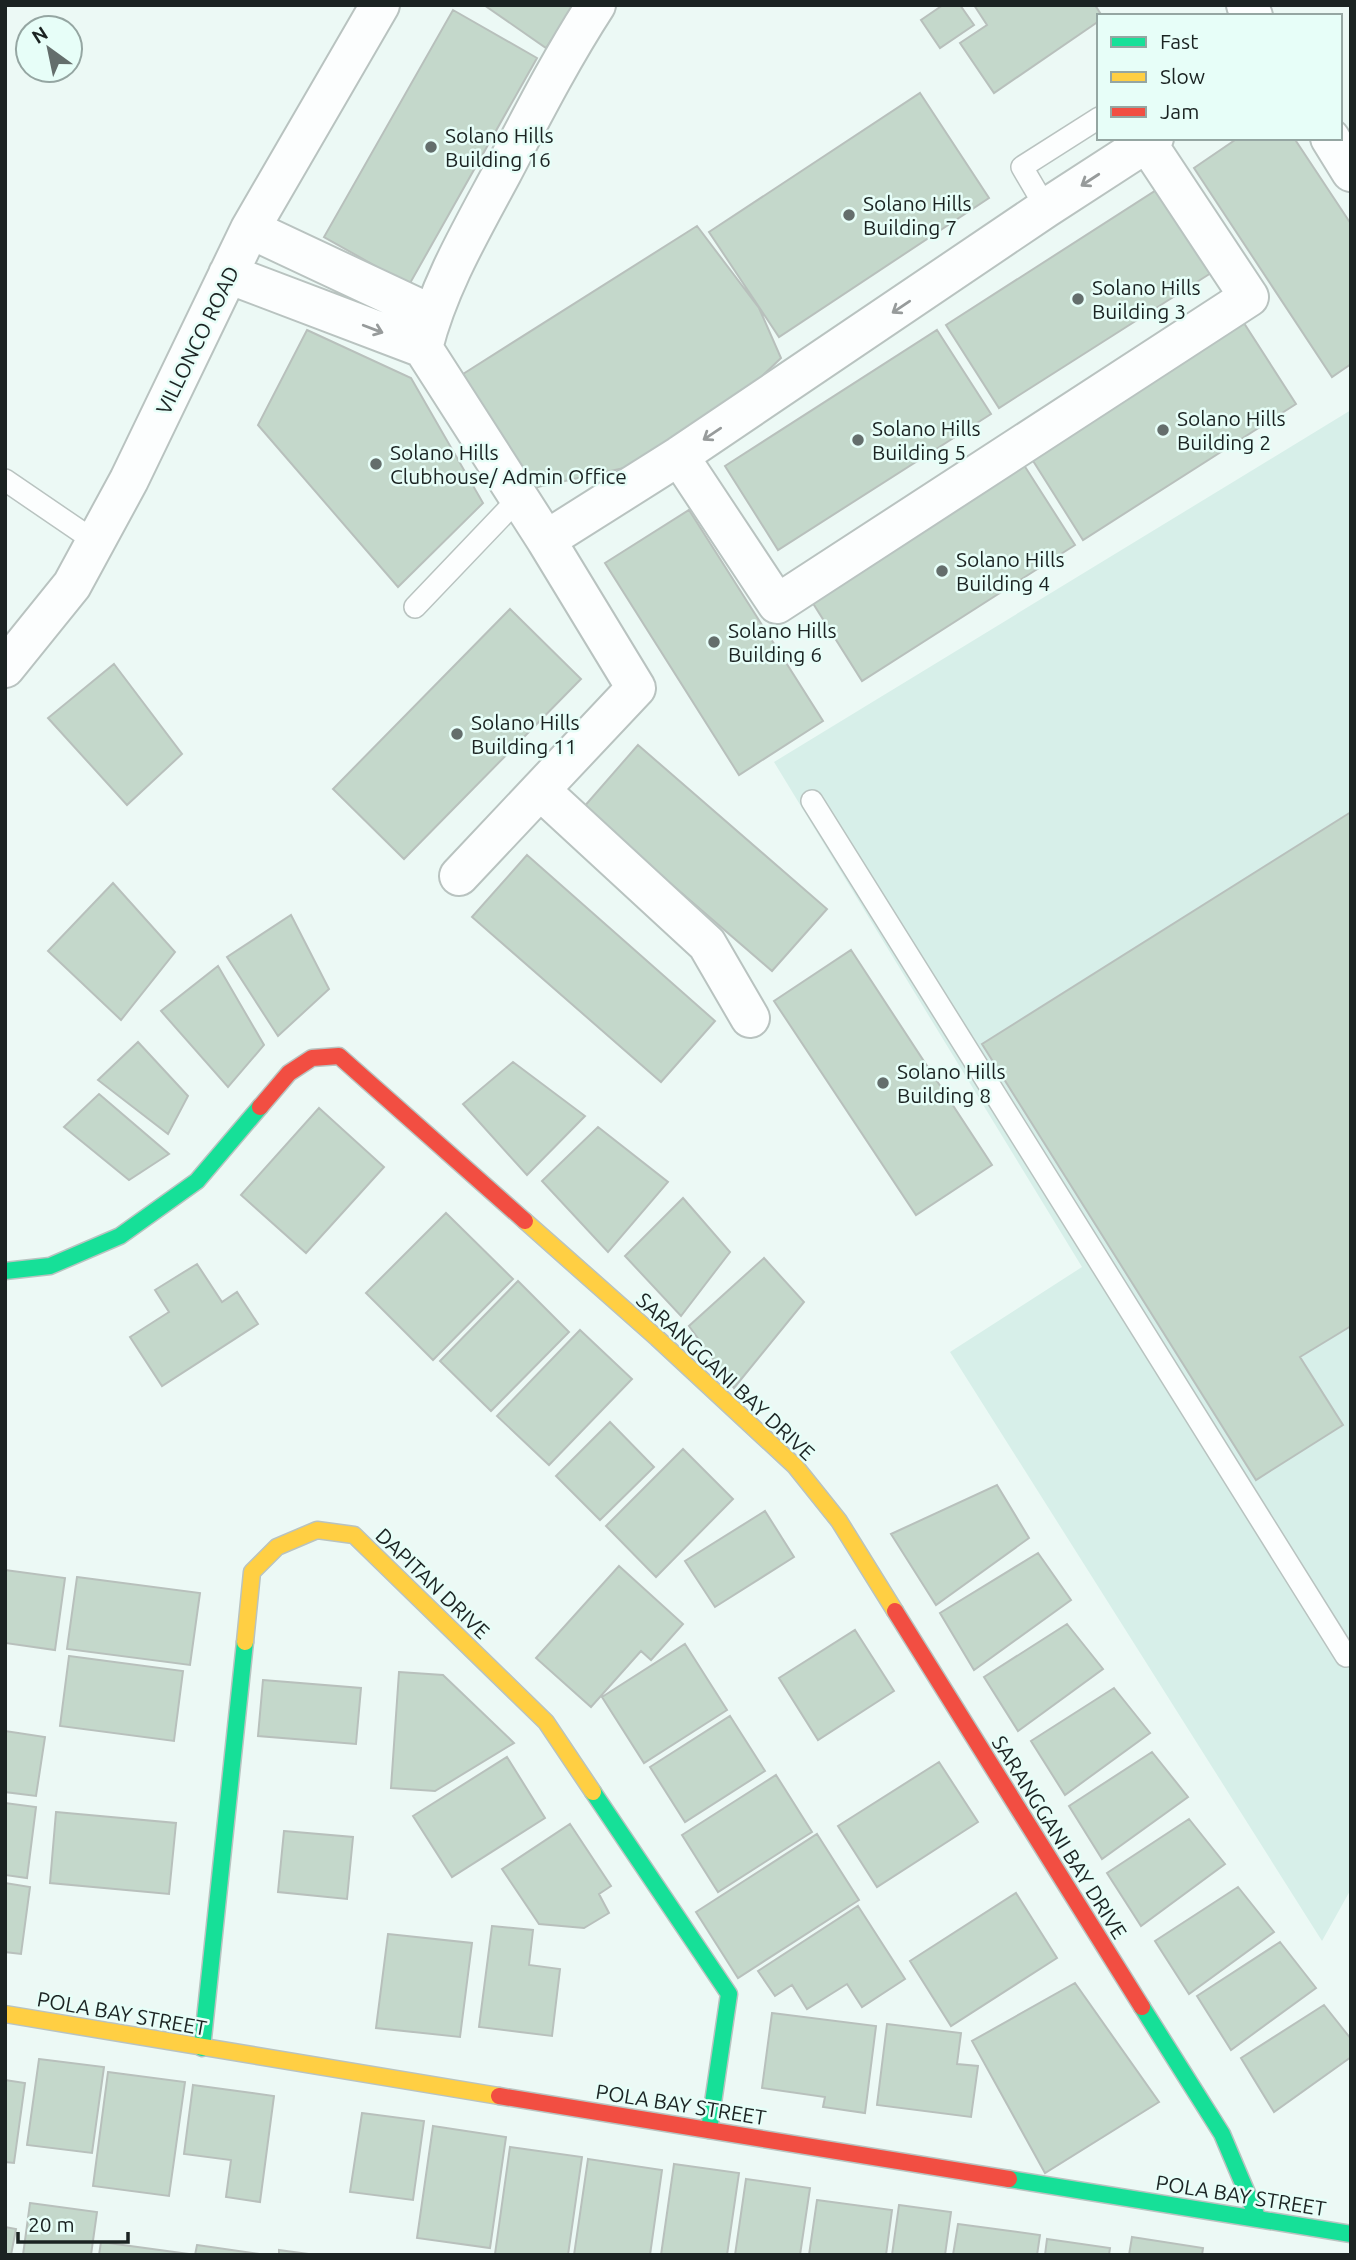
<svg xmlns="http://www.w3.org/2000/svg" width="1356" height="2260" font-family="Ubuntu,sans-serif">
	<style>
		.built { fill: #d7efe9 }
		.building { fill: #c4d8cb; stroke: #b8c0bc; stroke-width: 2 }
		.lines { fill: none; stroke-linecap: round; stroke-linejoin: round }
		.lane-casing { stroke: #b9c3c0; stroke-width: 24 }
		.street-casing { stroke: #b9c3c0; stroke-width: 42 }
		.fast-casing { stroke: #b9c3c0; stroke-width: 19 }
		.slow-casing { stroke: #b9c3c0; stroke-width: 19 }
		.jam-casing { stroke: #b9c3c0; stroke-width: 19 }
		.lane { stroke: #fcfefe; stroke-width: 21 }
		.street { stroke: #fcfefe; stroke-width: 38 }
		.fast { stroke: #16e098; stroke-width: 16 }
		.slow { stroke: #ffcf43; stroke-width: 16 }
		.jam { stroke: #f24e42; stroke-width: 16 }
		.oneway { stroke: #979b9b }
		.poi-dot { fill: #646e6c; stroke: #e7fef8; stroke-width: 2.5 }
		.labels { text-anchor: middle; dominant-baseline: central; stroke-width: 5; stroke-linejoin: round; paint-order: stroke }
		.poi-label { font-size: 21px; fill: #1b2322; stroke: #e7fef8; text-anchor: start }
		.street-label { font-size: 21px; fill: #1b2322; stroke: #e7fef8 }
	</style>
	<rect width="100%" height="100%" fill="#ecf9f5"/>
	<path class="built" d="M1351 410V1889L1322 1941 950 1352 1082 1267 774 762Z"/>
	<path class="building" d="M484 5H575L546 48Z
		M943 5H960L974 25 940 48 921 20Z
		M974 5H1095L1102 16H1099V21L994 93 960 43 987 25Z
		M453 10 537 58 409 285 324 237Z
		M920 93 989 198 779 337 709 232Z
		M1238 138H1294L1351 224V364L1332 377 1194 168Z
		M1158 189 1211 273 999 408 946 325Z
		M697 226 759 308 781 358 679 456 528 489 463 374Z
		M1242 320 1296 404 1083 540 1030 456Z
		M307 330 411 378 483 503 398 587 258 425Z
		M937 330 991 414 778 550 725 466Z
		M1022 462 1075 545 862 681 809 597Z
		M689 510 823 721 739 775 605 563Z
		M510 609 581 679 404 859 333 789Z
		M114 664 182 754 127 805 48 718Z
		M638 745 827 909 772 971 583 808Z
		M1351 812V1326L1300 1357 1343 1425 1256 1480 982 1044Z
		M527 855 715 1021 661 1082 472 917Z
		M113 883 175 952 121 1020 48 951Z
		M291 915 329 989 278 1036 227 957Z
		M851 950 992 1165 916 1215 774 1001Z
		M218 966 264 1045 228 1087 161 1011Z
		M138 1042 188 1096 168 1134 98 1080Z
		M513 1062 585 1116 527 1175 463 1104Z
		M99 1094 169 1154 129 1180 64 1127Z
		M319 1108 384 1167 306 1253 241 1195Z
		M598 1127 668 1182 608 1252 542 1181Z
		M683 1198 730 1252 681 1316 625 1256Z
		M446 1213 513 1279 433 1360 366 1293Z
		M764 1258 804 1302 734 1388 689 1326Z
		M197 1264 222 1302 237 1292 258 1324 162 1386 130 1337 169 1312 155 1290Z
		M518 1281 569 1332 491 1411 440 1361Z
		M580 1330 632 1379 549 1465 497 1416Z
		M610 1422 654 1467 600 1520 556 1476Z
		M683 1449 733 1499 656 1577 606 1526Z
		M997 1485 1029 1538 936 1605 891 1534Z
		M765 1511 794 1557 715 1607 685 1561Z
		M1038 1553 1071 1600 974 1670 940 1613Z
		M619 1566 683 1624 651 1660 641 1651 591 1707 536 1658Z
		M5 1570 65 1578 55 1650 5 1643Z
		M77 1577 200 1593 190 1665 67 1649Z
		M1067 1624 1103 1669 1018 1731 984 1677Z
		M855 1630 894 1691 818 1740 779 1678Z
		M685 1644 727 1710 644 1763 602 1697Z
		M69 1656 183 1671 174 1741 60 1726Z
		M399 1672 443 1675 514 1743 435 1791 391 1788Z
		M263 1680 361 1688 356 1744 258 1736Z
		M1114 1688 1150 1733 1065 1795 1031 1741Z
		M730 1716 765 1771 685 1822 650 1767Z
		M5 1731 45 1737 36 1796 5 1792Z
		M1152 1752 1188 1797 1102 1859 1069 1806Z
		M507 1757 545 1818 452 1877 413 1816Z
		M939 1762 978 1822 877 1887 838 1826Z
		M776 1775 812 1832 718 1892 682 1835Z
		M5 1803 36 1807 27 1878 5 1875Z
		M56 1812 176 1823 169 1894 50 1883Z
		M1189 1819 1225 1864 1141 1926 1107 1873Z
		M570 1824 611 1886 599 1894 609 1913 584 1928 539 1924 502 1869Z
		M284 1831 353 1837 347 1899 278 1892Z
		M817 1834 859 1900 738 1978 696 1912Z
		M5 1883 30 1887 21 1954 5 1952Z
		M1238 1887 1274 1932 1189 1994 1155 1941Z
		M1016 1893 1057 1958 951 2026 910 1961Z
		M858 1906 905 1979 862 2007 847 1984 807 2009 792 1985 775 1996 758 1971Z
		M492 1926 533 1930 529 1965 560 1969 552 2036 479 2027Z
		M388 1934 472 1943 460 2037 376 2028Z
		M1280 1942 1316 1988 1231 2050 1197 1996Z
		M1075 1983 1159 2102 1045 2173 972 2041Z
		M1324 2005 1351 2039V2057L1274 2112 1241 2058Z
		M772 2013 876 2026 865 2113 823 2107 825 2097 762 2088Z
		M887 2024 961 2033 957 2064 978 2066 971 2117 877 2105Z
		M39 2059 104 2067 92 2153 27 2145Z
		M108 2072 185 2082 169 2196 93 2186Z
		M5 2080 25 2083 14 2163 5 2162Z
		M193 2085 274 2096 260 2202 226 2197 231 2160 184 2154Z
		M362 2113 424 2121 413 2200 350 2192Z
		M433 2126 506 2137 490 2248 417 2238Z
		M510 2147 582 2157 568 2255 495 2254Z
		M588 2159 662 2170 650 2255H574Z
		M674 2164 739 2173 727 2255H661Z
		M746 2179 810 2188 800 2255H735Z
		M817 2200 892 2210 886 2255H809Z
		M30 2203 97 2212 91 2255H23Z
		M899 2205 951 2212 945 2255H892Z
		M958 2224 1040 2235 1037 2255H953Z
		M5 2227 16 2229 11 2255H5Z
		M1132 2237 1203 2248 1202 2255H1129Z
		M1047 2239 1110 2248 1109 2255H1045Z
		M101 2242 189 2254 99 2255Z
		M197 2245 267 2255H195Z
		M279 2250 316 2255H279Z"/>
	<g class="lines">
		<g class="lane-casing">
			<path id="lane" d="M1046 208 1022 167 1099 118
				M5 480 96 542
				M415 607 519 498
				M812 801 1346 1656 1351 1653"/>
		</g>
		<g class="street-casing">
			<path id="street" d="M1246 5 1253 16
				M1330 138 1351 172
				M250 229 431 314
				M228 274 423 348 546 540 636 688 459 876
				M423 348C438 287 472 229 502 173 532 116 561 59 596 5
				M679 456 777 604 1249 297 1147 143
				M546 540 679 456 1046 208 1154 138
				M5 668 72 585 129 480 250 229 380 5
				M540 790 707 944 750 1018"/>
		</g>
		<g class="fast-casing">
			<path id="fast" d="M5 1271 50 1266 120 1236 197 1181 260 1107
				M593 1792 729 1994 709 2130
				M1142 2007 1222 2134 1258 2219
				M202 2048 245 1642
				M1009 2179 1351 2234"/>
		</g>
		<g class="slow-casing">
			<path id="slow" d="M525 1221 657 1338 795 1466 839 1521 895 1611
				M245 1642 252 1572 277 1547 317 1530 354 1535 546 1722 593 1792
				M5 2014 499 2096"/>
		</g>
		<g class="jam-casing">
			<path id="jam" d="M260 1107 289 1073 312 1058 339 1056 525 1221
				M895 1611 1142 2007
				M499 2096 1009 2179"/>
		</g>
		<use href="#lane" class="lane"/>
		<use href="#street" class="street"/>
		<use href="#fast" class="fast"/>
		<use href="#slow" class="slow"/>
		<use href="#jam" class="jam"/>
	</g>
	<defs><path id="oneway-shaft" d="M-6 0H5M1.5-3L5.5 0L1.5 3" fill="none" stroke-width="1.6" stroke-linecap="round" stroke-linejoin="round" transform="scale(1.75)"/></defs>
	<g class="oneway">
		<use href="#oneway-shaft" transform="translate(1090 180) rotate(147)"/>
		<use href="#oneway-shaft" transform="translate(901 307) rotate(146)"/>
		<use href="#oneway-shaft" transform="translate(373 329) rotate(21)"/>
		<use href="#oneway-shaft" transform="translate(712 434) rotate(146)"/>
	</g>
	<g class="poi-dot">
		<circle cx="431" cy="147" r="7"/>
		<circle cx="849" cy="215" r="7"/>
		<circle cx="1078" cy="299" r="7"/>
		<circle cx="1163" cy="430" r="7"/>
		<circle cx="858" cy="440" r="7"/>
		<circle cx="376" cy="464" r="7"/>
		<circle cx="942" cy="571" r="7"/>
		<circle cx="714" cy="642" r="7"/>
		<circle cx="457" cy="734" r="7"/>
		<circle cx="883" cy="1083" r="7"/>
	</g>
	<g class="labels">
		<g class="poi-label">
			<text x="445" y="135">Solano Hills<tspan x="445" dy="24">Building 16</tspan></text>
			<text x="863" y="203">Solano Hills<tspan x="863" dy="24">Building 7</tspan></text>
			<text x="1092" y="287">Solano Hills<tspan x="1092" dy="24">Building 3</tspan></text>
			<text x="1177" y="418">Solano Hills<tspan x="1177" dy="24">Building 2</tspan></text>
			<text x="872" y="428">Solano Hills<tspan x="872" dy="24">Building 5</tspan></text>
			<text x="390" y="452">Solano Hills<tspan x="390" dy="24">Clubhouse/ Admin Office</tspan></text>
			<text x="956" y="559">Solano Hills<tspan x="956" dy="24">Building 4</tspan></text>
			<text x="728" y="630">Solano Hills<tspan x="728" dy="24">Building 6</tspan></text>
			<text x="471" y="722">Solano Hills<tspan x="471" dy="24">Building 11</tspan></text>
			<text x="897" y="1071">Solano Hills<tspan x="897" dy="24">Building 8</tspan></text>
		</g>
		<g class="street-label">
			<text transform="translate(197 340) rotate(-64)">VILLONCO ROAD</text>
			<text transform="translate(726 1376) rotate(43)">SARANGGANI BAY DRIVE</text>
			<text transform="translate(433 1583) rotate(44)">DAPITAN DRIVE</text>
			<text transform="translate(1060 1837) rotate(58)">SARANGGANI BAY DRIVE</text>
			<text transform="translate(122 2013) rotate(10)">POLA BAY STREET</text>
			<text transform="translate(681 2104) rotate(9)">POLA BAY STREET</text>
			<text transform="translate(1241 2195) rotate(9)">POLA BAY STREET</text>
		</g>
	</g>
	<rect width="1356" height="2260" fill="none" stroke="#1b2322" stroke-width="14"/>
	<rect x="1097" y="14" width="245" height="126" fill="#e7fef8" stroke="#95a6a2" stroke-width="2"/>
	<rect x="1111" y="37" width="35" height="10" fill="#16e098" stroke="#95a6a2" stroke-width="2"/>
	<text x="1160" y="49" font-size="21" fill="#1b2322">Fast</text>
	<rect x="1111" y="72" width="35" height="10" fill="#ffcf43" stroke="#95a6a2" stroke-width="2"/>
	<text x="1160" y="84" font-size="21" fill="#1b2322">Slow</text>
	<rect x="1111" y="107" width="35" height="10" fill="#f24e42" stroke="#95a6a2" stroke-width="2"/>
	<text x="1160" y="119" font-size="21" fill="#1b2322">Jam</text>
	<g transform="translate(49 49) rotate(327)"><circle r="33" fill="#e7fef8" stroke="#95a6a2" stroke-width="2"/>
	<path d="M0-5L12 26L0 18L-12 26Z" fill="#646e6c"/>
	<text y="-10" font-size="19" font-weight="bold" text-anchor="middle" fill="#1b2322">N</text>
	</g>
	<path d="M18 2232v10h110v-10" fill="none" stroke="#1b2322" stroke-width="3.5"/>
	<text x="28" y="2232" font-size="21" fill="#1b2322" stroke="#e7fef8" stroke-width="5" paint-order="stroke">20 m</text>
</svg>
